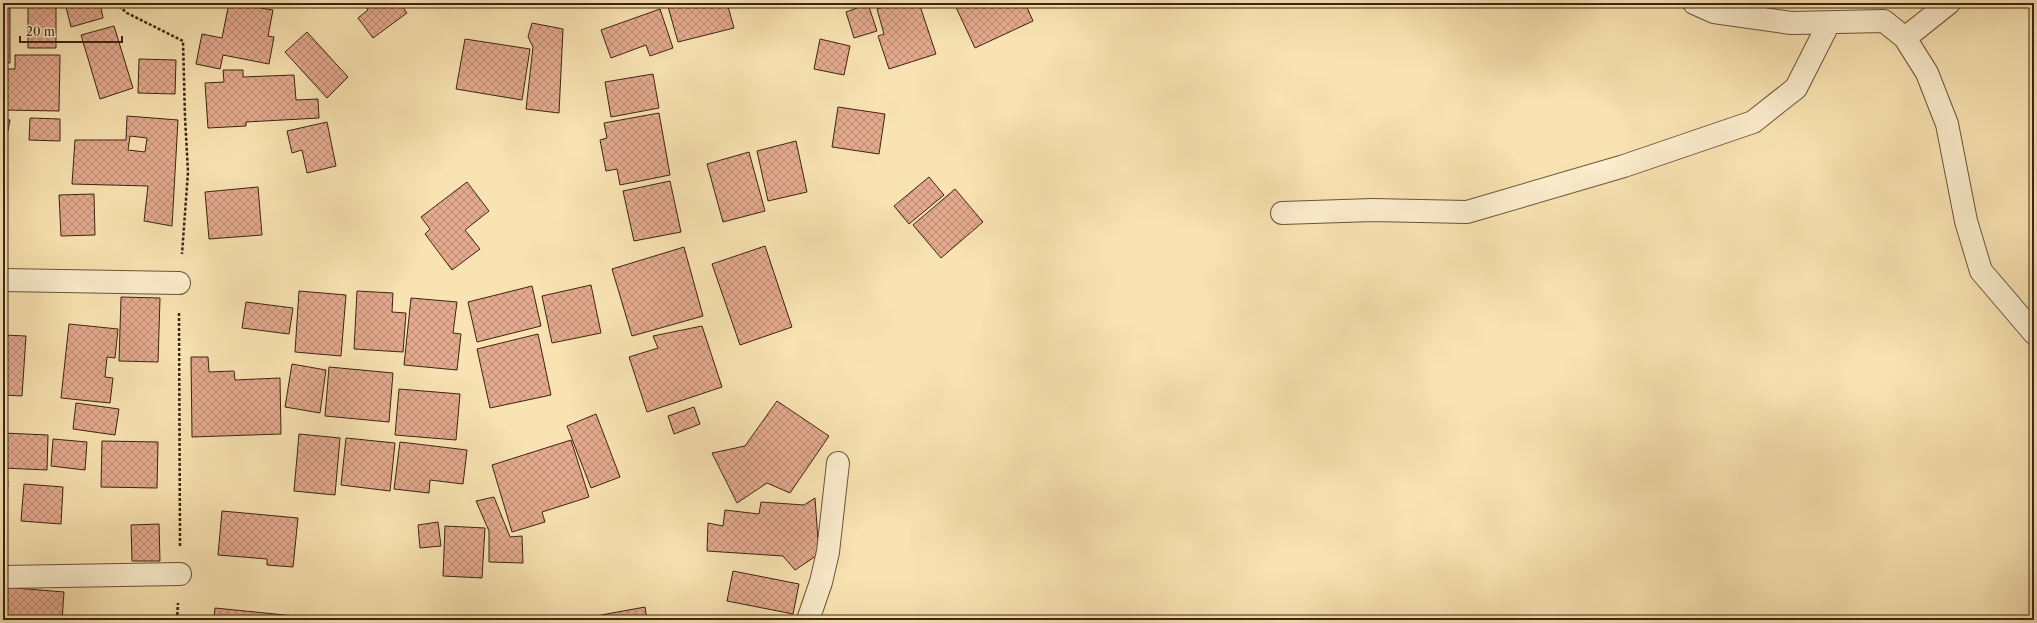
<svg xmlns="http://www.w3.org/2000/svg" width="2037" height="623" font-family="'Libre Caslon Text',serif">
	<style>
		.building { fill: url(#building-cross-hatch); stroke: #3c2411; fill-rule: evenodd }
		.lines { fill: none; stroke-linecap: round; stroke-linejoin: round }
		.minor-casing { stroke: #6b5439; stroke-width: 24 }
		.path { stroke: #3c2411; stroke-width: 2.5; stroke-dasharray: 3 2; stroke-linecap: butt }
		.minor { stroke: #fbedcd; stroke-width: 22 }
	</style>
	<defs>
		<pattern id="building-cross-hatch" width="8" height="8" patternUnits="userSpaceOnUse"><rect width="8" height="8" fill="#e4aa8f"/><path d="M0 0l8 8M0 8l8-8" fill="none" stroke="#ba8a73"/></pattern>
	</defs>
	<rect width="100%" height="100%" fill="#f9e3b2"/>
	<filter id="stains"><feTurbulence type="fractalNoise" baseFrequency=".005" numOctaves="4"/><feColorMatrix values="0 0 0 0 .2 0 0 0 0 .09 0 0 0 0 .02 0 0 0 .5 -.17"/></filter>
	<radialGradient id="worn" r=".72"><stop offset=".6" stop-color="#630" stop-opacity="0"/><stop offset="1" stop-color="#630" stop-opacity=".3"/></radialGradient>
	<path class="building" d="M3 3H10V63H3Z
		M28 3H56V48H28Z
		M65 3H100L103 18 71 27Z
		M229 3 273 10 268 36 274 37 269 64 223 55 220 69 196 64 202 34 222 38Z
		M363 3H400L407 13 373 38 358 18 368 10Z
		M667 3H727L734 28 678 42Z
		M897 3H919L936 54 889 69 878 36 884 34 877 9Z
		M931 3H944L933 8Z
		M954 3H1025L1033 21 975 48Z
		M868 4 877 31 854 38 846 12Z
		M660 9 673 48 650 56 646 45 611 58 601 30Z
		M532 23 563 29 559 113 526 109 533 47 528 37Z
		M114 26 133 88 100 99 81 35Z
		M307 32 348 77 327 98 285 52Z
		M465 39 530 49 522 100 456 89Z
		M820 39 850 46 844 75 814 69Z
		M15 55H60L59 111 4 110V69H15Z
		M139 59 176 60 175 94 138 93Z
		M223 70H243V77L294 75 296 100 318 99 319 118 246 122V126L208 128 205 83 224 82Z
		M653 74 659 108 611 117 605 82Z
		M838 107 885 114 879 154 832 147Z
		M659 113 670 175 620 185 617 169 606 171 600 140 607 138 604 123Z
		M127 116 178 120 172 226 144 221 148 186 72 184 75 140H126ZM130 136 147 138 145 152 128 150Z
		M30 118 60 119V141L29 140Z
		M3 119 10 120 8 131H3Z
		M327 122 336 166 307 173 302 150 292 153 287 131Z
		M796 141 807 192 768 201 757 151Z
		M749 152 765 211 723 222 707 164Z
		M929 177 944 195 909 224 894 206Z
		M670 181 681 232 634 241 623 191Z
		M467 182 489 211 465 230 480 249 452 270 425 234 430 229 421 217Z
		M258 187 262 235 209 239 205 192Z
		M955 189 983 222 941 258 913 225Z
		M94 194 95 235 61 236 59 195Z
		M765 246 792 327 740 345 712 264Z
		M684 247 703 316 632 336 612 269Z
		M591 285 601 333 552 343 542 296Z
		M532 286 541 326 477 342 468 302Z
		M299 291 346 295 341 356 295 352Z
		M357 291 393 293 392 312 406 313 403 352 354 349Z
		M121 297 160 298 158 362 119 361Z
		M411 298 457 302 453 333 461 334 457 370 404 365Z
		M246 302 293 308 289 334 242 328Z
		M69 324 118 329 115 358 107 357 105 377 113 378 110 403 61 398Z
		M702 326 722 387 647 412 629 357 658 348 653 336Z
		M538 334 551 395 490 408 477 349Z
		M3 335 26 336 22 396 3 395Z
		M191 357H208L209 372 234 371 235 380 280 378 281 434 192 437Z
		M292 364 326 370 320 413 285 407Z
		M329 367 393 373 389 422 325 416Z
		M399 389 460 394 456 440 395 435Z
		M777 401 829 436 790 493 767 483 737 503 712 453 745 446Z
		M76 403 119 409 115 435 73 429Z
		M694 407 700 424 674 434 668 416Z
		M596 414 620 477 591 488 567 426Z
		M3 433 48 435 47 470 3 468Z
		M299 434 340 438 335 495 294 491Z
		M346 438 395 443 390 491 341 485Z
		M53 439 87 442 85 470 51 466Z
		M571 440 589 497 542 512 545 522 512 532 492 465Z
		M102 441 158 442 157 488 101 487Z
		M400 442 467 450 463 484 430 480 429 493 394 489Z
		M3 480 8 481 5 537H3Z
		M24 484 63 487 61 524 21 521Z
		M494 497 510 537 522 536 523 563 489 562V531L476 501Z
		M815 498 819 554 795 570 783 556 707 551 708 523 723 526 725 510 759 514 761 502 804 505Z
		M222 511 298 518 293 567 267 565V559L218 555Z
		M438 522 441 546 420 548 418 525Z
		M159 524 160 561H132L131 525Z
		M445 526 485 528 482 578 443 576Z
		M733 571 799 584 793 614 727 601Z
		M3 587 64 592 62 620H3Z
		M645 607 647 620H601V615Z
		M215 608 305 617V620H214Z
		M73 616 108 620H72Z"/>
	<g class="lines">
		<g class="minor-casing">
			<path id="minor" d="M1694 3 1714 12 1791 23 1884 21 1905 38 1927 73 1947 124 1966 221 1981 271 2034 333
				M1905 38 1949 3
				M1282 213 1373 210 1467 212 1624 166 1753 122 1796 88 1829 23
				M3 280 179 283
				M3 577 180 574
				M808 620 821 582 828 552 838 463"/>
		</g>
		<path class="path" d="M115 3 127 13 183 41 185 117 188 172 182 254
			M179 313 180 546
			M177 620 178 603"/>
		<use href="#minor" class="minor"/>
	</g>
	<rect width="2037" height="623" fill="none" stroke="#f9e3b2" stroke-width="16"/>
	<rect x="4" y="4" width="2029" height="615" fill="none" stroke="#3c2411" stroke-width="2"/>
	<rect x="8" y="8" width="2021" height="607" fill="none" stroke="#3c2411"/>
	<path d="M20 36v6h102v-6" fill="none" stroke="#3c2411" stroke-width="2"/>
	<text x="26" y="36" font-size="12" fill="#3c2411" stroke="#fbedcd" stroke-width="3" paint-order="stroke">20 m</text>
	<rect width="100%" height="100%" filter="url(#stains)"/>
	<rect width="100%" height="100%" fill="url(#worn)"/>
</svg>
